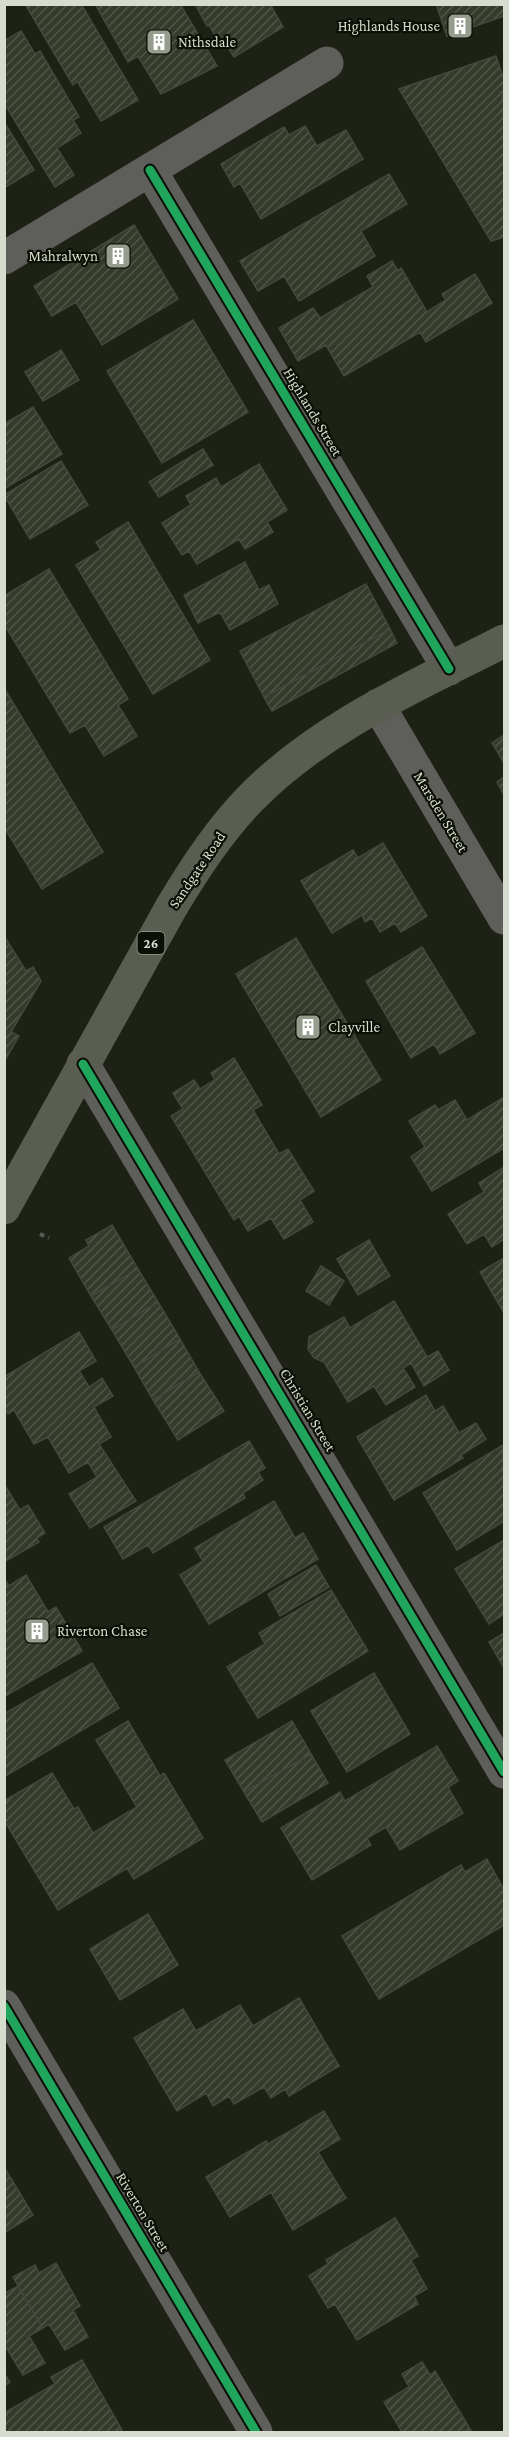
<svg xmlns="http://www.w3.org/2000/svg" width="509" height="2437" font-family="'Crimson Pro',serif">
	<style>
		.building { fill: url(#building-hatch); stroke: #44483e; stroke-width: 1.5 }
		.lines { fill: none; stroke-linecap: round; stroke-linejoin: round }
		.path { stroke: #5a5d57; stroke-width: 4; stroke-dasharray: 4.5 4.5; stroke-linecap: butt }
		.minor { stroke: #5e5f5b; stroke-width: 33 }
		.highway { stroke: #5a5d52; stroke-width: 33 }
		.cycleway-casing { stroke: #0c0f06; stroke-width: 13 }
		.cycleway { stroke: #20a55d; stroke-width: 9 }
		.labels { text-anchor: middle; dominant-baseline: central; stroke-width: 4.5; stroke-linejoin: round; paint-order: stroke }
		.shield { fill: #0c0f06; stroke: #9a9f92; stroke-width: 1.5 }
		.shield-label { font-size: 14px; font-weight: bold; fill: #d7ddce }
		.poi-label { font-size: 15px; fill: #d7ddce; stroke: #0c0f06; text-anchor: start }
		.street-label { font-size: 15px; fill: #d7ddce; stroke: #0c0f06 }
	</style>
	<defs>
		<pattern id="building-hatch" width="6" height="6" patternUnits="userSpaceOnUse" patternTransform="scale(1.5)"><rect width="6" height="6" fill="#353a2b"/><path d="M-1 1l2-2M0 6l6-6M5 7l2-2" fill="none" stroke="#525649"/></pattern>
	</defs>
	<rect width="100%" height="100%" fill="#1e2216"/>
	<path class="building" d="M25 4H81L138 100 101 121 77 81 73 85Z
		M95 4H180L217 66 161 94 138 56 128 62Z
		M195 4H270L283 27 234 57 220 35 216 37 209 25 207 26Z
		M436 4H504V16L447 36Z
		M21 31 35 54 40 51 79 117 73 120 81 133 57 148 74 175 55 187 4 103V41Z
		M496 56 504 80V95L502 96 504 104V237L491 241 399 89Z
		M4 122 34 170 4 188Z
		M305 126 317 146 346 130 363 159 261 219 240 183 234 187 221 164 284 127 289 135Z
		M389 174 407 204 361 231 375 256 299 301 284 276 258 291 240 261Z
		M134 225 178 299 102 345 76 302 52 316 34 286Z
		M392 261 398 271 401 268 427 312 446 300 442 294 475 274 492 303 426 342 420 332 344 376 326 345 298 361 279 328 313 308 320 318 373 287 367 276Z
		M193 320 248 412 162 463 107 371Z
		M61 350 79 380 43 401 25 372Z
		M33 407 62 454 4 489V424Z
		M203 449 213 465 159 497 149 482Z
		M61 461 88 505 30 539 4 495Z
		M259 464 287 510 267 522 273 532 245 549 239 539 197 564 189 551 182 555 162 523 191 505 186 496 216 478 221 487Z
		M128 522 210 660 153 694 76 565 101 550 96 542Z
		M245 562 259 590 269 585 278 604 230 630 220 612 198 623 184 595Z
		M49 569 128 699 118 705 137 736 104 756 85 725 70 733 4 624V596Z
		M366 584 390 629 264 697 240 651Z
		M390 629 397 643 272 711 264 697Z
		M4 688 103 852 42 889 4 827Z
		M504 735V763L492 743Z
		M504 777V795L497 782Z
		M383 843 427 916 401 932 395 923 380 932 372 918 365 922 362 915 332 933 301 881 353 850 358 858Z
		M4 936 26 971 33 967 41 981 11 1032 19 1036 4 1062Z
		M296 938 381 1080 321 1117 236 974Z
		M422 947 475 1033 440 1054 434 1044 411 1058 366 981Z
		M234 1058 262 1105 253 1110 279 1154 288 1149 314 1191 300 1200 313 1222 284 1239 271 1218 248 1231 239 1216 234 1220 171 1116 183 1109 173 1093 194 1080 200 1089 215 1080 211 1073Z
		M504 1097V1148L432 1191 411 1157 425 1147 409 1121 435 1105 438 1110 455 1100 467 1120Z
		M504 1167V1239L492 1247 484 1234 467 1244 448 1214 484 1192 479 1183Z
		M112 1225 138 1269 91 1296 69 1258 89 1246 86 1240Z
		M369 1240 390 1276 358 1295 337 1259Z
		M504 1258V1313L480 1272Z
		M321 1266 344 1281 329 1305 306 1291Z
		M138 1269 158 1302 112 1330 91 1296Z
		M394 1301 427 1357 438 1351 449 1370 424 1386 411 1363 403 1368 415 1387 386 1405 374 1386 348 1402 324 1362 314 1358 308 1349 309 1337 344 1317 350 1328Z
		M158 1302 180 1339 134 1367 112 1330Z
		M79 1332 96 1361 79 1371 89 1387 102 1378 113 1396 94 1407 111 1437 99 1444 136 1501 90 1528 69 1494 97 1477 88 1462 69 1473 48 1437 34 1444 14 1410 8 1414 4 1408V1377Z
		M180 1339 199 1372 153 1400 134 1367Z
		M199 1372 224 1411 178 1440 153 1400Z
		M426 1395 435 1411 443 1406 459 1433 476 1423 486 1439 461 1455 463 1458 394 1500 357 1437Z
		M249 1441 265 1468 258 1472 263 1480 243 1493 245 1498 153 1553 148 1545 123 1559 104 1527Z
		M503 1445 504 1521 457 1550 423 1493Z
		M4 1484 20 1510 28 1505 45 1533 37 1538 39 1542 4 1562Z
		M274 1501 295 1538 303 1533 318 1559 209 1624 180 1575 203 1561 195 1548Z
		M504 1540V1614L489 1624 455 1569Z
		M316 1565 329 1587 280 1616 268 1594Z
		M26 1575 48 1612 56 1607 82 1651 4 1697V1578L9 1586Z
		M331 1590 368 1651 258 1718 227 1667 265 1644 259 1633Z
		M504 1633V1668L489 1642Z
		M92 1663 119 1708 4 1777V1714Z
		M374 1673 410 1734 347 1772 311 1711Z
		M128 1721 160 1776 164 1773 203 1838 134 1879 127 1868 58 1910 4 1820V1801L52 1773 74 1809 78 1807 93 1833 137 1807 96 1740Z
		M292 1721 311 1754 244 1792 225 1760Z
		M437 1746 458 1781 448 1787 463 1813 400 1850 386 1827 367 1838 371 1845 312 1880 281 1828 340 1792 345 1801Z
		M311 1754 328 1783 262 1822 244 1792Z
		M487 1859 504 1890V1925L379 1999 342 1936 461 1865 465 1872Z
		M148 1914 178 1965 120 2000 90 1949Z
		M299 1998 339 2066 289 2096 285 2089 271 2098 264 2087 234 2104 229 2096 213 2106 206 2093 177 2111 134 2038 183 2009 196 2031 240 2005 253 2026Z
		M324 2111 340 2139 318 2152 346 2198 293 2230 271 2192 230 2217 206 2177 266 2141 268 2144Z
		M4 2167 33 2215 4 2233Z
		M395 2218 418 2256 411 2260 427 2289 414 2296 418 2304 357 2340 335 2304 328 2308 309 2276 328 2264 326 2260Z
		M56 2263 80 2306 73 2310 88 2337 65 2350 49 2324 43 2328 13 2277 35 2265 39 2273Z
		M18 2286 43 2328 29 2336 45 2363 23 2375 4 2344V2290L6 2293Z
		M82 2360 122 2430 118 2432H4V2413L55 2384 51 2377Z
		M422 2362 430 2375 435 2371 472 2432H402L384 2402 409 2387 402 2374Z
		M4 2373 10 2382 4 2386Z"/>
	<g class="lines">
		<path class="path" d="M40 1234 49 1238"/>
		<path class="minor" d="M150 170 449 669
			M4 258 327 63
			M378 705 504 918
			M83 1064 504 1772
			M4 2006 256 2432"/>
		<path class="highway" d="M4 1208 172 906C195 868 219 831 250 799 320 727 416 686 504 641"/>
		<g class="cycleway-casing">
			<path id="cycleway" d="M150 170 449 669
				M83 1064 504 1772
				M4 2006 256 2432"/>
		</g>
		<use href="#cycleway" class="cycleway"/>
	</g>
	<defs>
		<g id="building-square" transform="scale(1.35)"><rect x="-9" y="-9" width="18" height="18" rx="4" fill="#969c8e" stroke="#0c0f06"/><path d="M-4-6H4V6H1V3H-1V6H-4ZM-2.5-4.3h1.7v1.8h-1.7ZM.8-4.3h1.7v1.8H.8ZM-2.5-1h1.7V.8h-1.7ZM.8-1h1.7V.8H.8Z" fill="#fff"/></g>
	</defs>
	<g fill-rule="evenodd">
		<use href="#building-square" x="460" y="26"/>
		<use href="#building-square" x="159" y="42"/>
		<use href="#building-square" x="118" y="256"/>
		<use href="#building-square" x="308" y="1027"/>
		<use href="#building-square" x="37" y="1631"/>
	</g>
	<g class="labels">
		<rect class="shield" x="137.5" y="932" width="27" height="22" rx="4.5"/>
		<g class="shield-label">
			<text x="151" y="943">26</text>
		</g>
		<g class="poi-label">
			<text x="440" y="26" text-anchor="end">Highlands House</text>
			<text x="178" y="42">Nithsdale</text>
			<text x="98" y="256" text-anchor="end">Mahralwyn</text>
			<text x="328" y="1027">Clayville</text>
			<text x="57" y="1631">Riverton Chase</text>
		</g>
		<g class="street-label">
			<text transform="translate(313 412) rotate(59)">Highlands Street</text>
			<text transform="translate(441 812) rotate(59)">Marsden Street</text>
			<text transform="translate(197 870) rotate(-56)">Sandgate Road</text>
			<text transform="translate(308 1410) rotate(59)">Christian Street</text>
			<text transform="translate(143 2212) rotate(59)">Riverton Street</text>
		</g>
	</g>
	<rect width="509" height="2437" fill="none" stroke="#d7ddce" stroke-width="12"/>
</svg>
